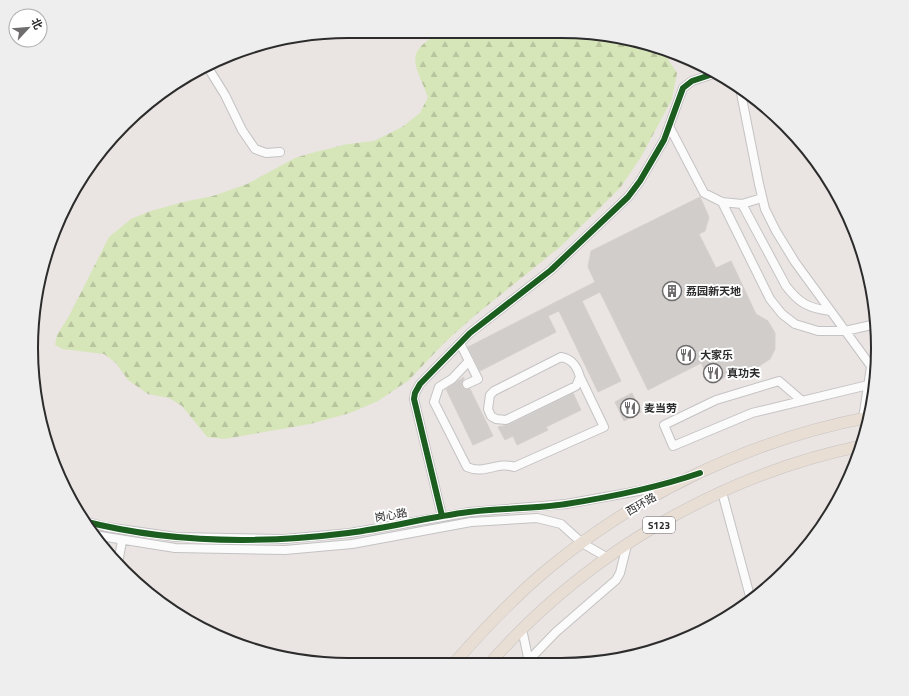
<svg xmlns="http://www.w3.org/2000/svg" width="909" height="696" font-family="'Titillium Web','Noto Sans SC',sans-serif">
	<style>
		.forest { fill: url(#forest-firs) }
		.building { fill: #d1cdcb; stroke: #d5d0ce }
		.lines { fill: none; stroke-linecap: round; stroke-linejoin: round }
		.minor-casing { stroke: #c4c3c3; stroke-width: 10 }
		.major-casing { stroke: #c6c3c2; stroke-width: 12 }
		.minor { stroke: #fcfbfb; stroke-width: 8 }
		.major { stroke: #e8ded4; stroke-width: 11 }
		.cycleway-casing { stroke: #fff; stroke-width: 8 }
		.cycleway { stroke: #1b5e20; stroke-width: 6 }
		.labels { text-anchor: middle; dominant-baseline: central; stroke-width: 4; stroke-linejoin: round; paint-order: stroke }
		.shield { fill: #fff; stroke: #6b6b6b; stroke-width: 1 }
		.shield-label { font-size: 10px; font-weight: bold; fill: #2c2c2c }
		.poi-label { font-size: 11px; font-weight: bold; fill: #2c2c2c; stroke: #fff; text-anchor: start }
		.street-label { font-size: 11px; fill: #2c2c2c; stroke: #fff }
		.rim { fill: none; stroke: #2c2c2c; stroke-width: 2 }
	</style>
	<defs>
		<pattern id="forest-firs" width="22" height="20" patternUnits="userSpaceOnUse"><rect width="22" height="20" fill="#d6e6b9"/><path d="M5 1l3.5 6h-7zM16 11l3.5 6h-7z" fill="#b8c59f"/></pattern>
	</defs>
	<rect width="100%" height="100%" fill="#eae4e2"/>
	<path class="forest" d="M443 31C517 31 596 24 666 51L669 61 677 73 672 99 641 157 620 188 561 246 473 317 444 343 409 380 378 401 350 413 310 424 224 439 207 437 182 406 169 398 148 394 128 380 116 363 104 354 63 349 55 345 57 335 69 316 109 237 131 219 151 211 183 202 213 196 247 184 295 158 315 152 348 144 374 141 402 127 420 113 428 97C414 61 403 53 443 31Z"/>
	<path class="building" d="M700 197 709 217 705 231 699 234 716 268 731 261 756 314 768 321 775 333V349L770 359 758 367 740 369 712 384 701 363 648 390 600 292 582 301 621 381 598 392 559 311 548 316 556 332 480 371 468 347 595 282 588 267 591 251Z
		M464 377 462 387 466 389H470L493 436 473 445 446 389Z
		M573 393 581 410 546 427 548 430 517 445 513 436 505 440 498 427 508 425Z
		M632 393 641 412 624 421 615 402Z"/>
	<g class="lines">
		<g class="minor-casing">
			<path id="minor" d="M207 66 225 95 242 130 255 149 266 153 280 152
				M740 88 759 184 765 209 776 231 795 262 876 373
				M669 126 704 193 722 202 742 204 762 198
				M722 202 770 299 782 314 795 324 818 331H845L876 324
				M742 204 786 286C799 303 808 308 830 311
				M460 343 478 379 467 384
				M561 357C572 359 577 366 580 377L576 386 506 420 496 419 491 416 488 409 490 395 494 391Z
				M469 361 452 379 439 387 434 402 467 467C485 475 497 461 514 467L604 427 580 377
				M801 400 779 381 716 400 664 425 673 446 752 413 868 385
				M863 418 871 367
				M722 492 751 600
				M442 516 414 399 415 393 420 384 470 333 551 270 628 197 640 181 664 140 683 88 692 81 716 73
				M83 521 106 527 176 537 284 539 350 533 470 512 566 504 644 490 673 482
				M94 535 175 548 285 550 352 544 471 522 537 518 561 524 582 543 608 558
				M118 563 122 541
				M522 629 529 662
				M527 662 556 632 616 580 620 573 627 545"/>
		</g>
		<g class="major-casing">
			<path id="major" d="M455 662C484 629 515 596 549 568 641 492 753 439 870 417
				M491 662C586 554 720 475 861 446"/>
		</g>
		<use href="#minor" class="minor"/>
		<use href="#major" class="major"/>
		<g class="cycleway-casing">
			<path id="cycleway" d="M442 516 414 399 415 393 420 384 470 333 551 270 628 197 640 181 664 140 683 88 692 81 716 73
				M83 521C169 543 261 544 348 533 389 528 428 517 469 512 501 508 534 509 566 504 611 497 656 488 700 473"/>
		</g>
		<use href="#cycleway" class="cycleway"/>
	</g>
	<defs>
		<g id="building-ring" transform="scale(1)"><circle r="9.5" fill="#fff" stroke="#6e6c6c" stroke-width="1.5"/><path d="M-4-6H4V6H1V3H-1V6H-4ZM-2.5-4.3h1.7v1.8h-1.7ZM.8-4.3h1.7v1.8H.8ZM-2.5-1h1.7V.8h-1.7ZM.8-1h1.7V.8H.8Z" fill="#6e6c6c"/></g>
		<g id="restaurant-ring" transform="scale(1)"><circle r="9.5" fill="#fff" stroke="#6e6c6c" stroke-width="1.5"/><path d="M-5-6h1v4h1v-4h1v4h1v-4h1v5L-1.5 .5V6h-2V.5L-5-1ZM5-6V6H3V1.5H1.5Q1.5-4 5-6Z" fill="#6e6c6c"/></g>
	</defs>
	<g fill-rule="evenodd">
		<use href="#building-ring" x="672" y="291"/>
		<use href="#restaurant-ring" x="686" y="355"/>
		<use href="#restaurant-ring" x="713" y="373"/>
		<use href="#restaurant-ring" x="630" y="408"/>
	</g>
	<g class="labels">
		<rect class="shield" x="643" y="517" width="32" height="16" rx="3"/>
		<g class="shield-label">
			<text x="659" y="525">S123</text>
		</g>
		<g class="poi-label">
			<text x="686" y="291">荔园新天地</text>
			<text x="700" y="355">大家乐</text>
			<text x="727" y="373">真功夫</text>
			<text x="644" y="408">麦当劳</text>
		</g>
		<g class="street-label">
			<text transform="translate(641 504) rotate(-30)">西环路</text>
			<text transform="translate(391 515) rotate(-10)">岗心路</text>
		</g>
	</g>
	<path d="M0 0H909V696H0ZM348 38H561A310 310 0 0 1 871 348V348A310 310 0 0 1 561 658H348A310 310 0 0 1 38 348V348A310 310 0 0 1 348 38Z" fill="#eee" fill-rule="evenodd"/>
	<path class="rim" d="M348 38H561A310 310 0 0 1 871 348V348A310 310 0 0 1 561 658H348A310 310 0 0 1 38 348V348A310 310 0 0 1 348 38Z"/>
	<g transform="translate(28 28) rotate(64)"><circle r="19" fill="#ffffff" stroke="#ababab"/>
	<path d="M0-3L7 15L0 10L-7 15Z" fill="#6e6c6c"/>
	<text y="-6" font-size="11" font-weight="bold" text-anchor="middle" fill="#2c2c2c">北</text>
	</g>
</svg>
